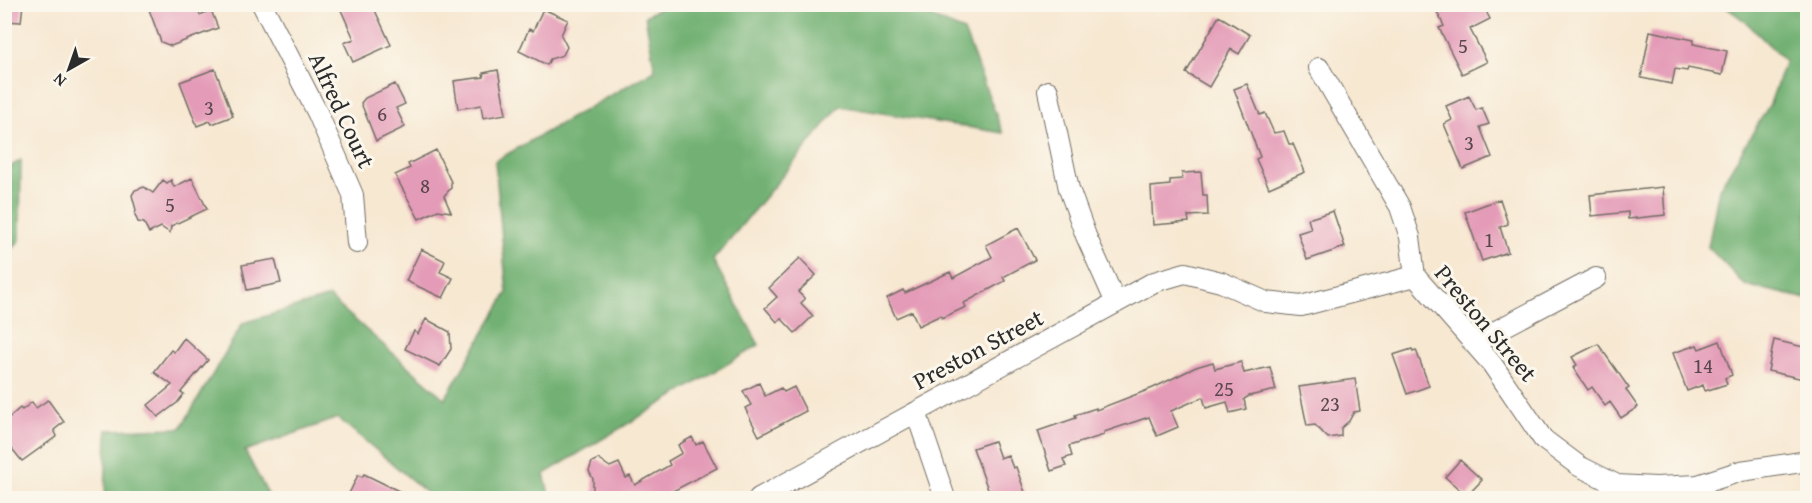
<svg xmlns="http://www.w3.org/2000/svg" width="1812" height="503" font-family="'Gentium Book Plus',serif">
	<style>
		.forest { fill: #72b173; stroke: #4e6e4f; stroke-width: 1.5 }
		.building { fill: #e49bb7 }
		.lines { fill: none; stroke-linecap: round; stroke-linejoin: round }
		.street-casing { stroke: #726d65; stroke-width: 22 }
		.street { stroke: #fff; stroke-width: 20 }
		.labels { text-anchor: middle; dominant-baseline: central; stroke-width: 6; stroke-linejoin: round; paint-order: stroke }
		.number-label { font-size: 21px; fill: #59474e }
		.street-label { font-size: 24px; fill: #2b2b2b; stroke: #fbf7ec }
	</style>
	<rect width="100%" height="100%" fill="#fbf7ec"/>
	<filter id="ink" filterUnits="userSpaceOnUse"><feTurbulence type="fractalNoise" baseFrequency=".0167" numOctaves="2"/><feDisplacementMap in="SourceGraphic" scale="12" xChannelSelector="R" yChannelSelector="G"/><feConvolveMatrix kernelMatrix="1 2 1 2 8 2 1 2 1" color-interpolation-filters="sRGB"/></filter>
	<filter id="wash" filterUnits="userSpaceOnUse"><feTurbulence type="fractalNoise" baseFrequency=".008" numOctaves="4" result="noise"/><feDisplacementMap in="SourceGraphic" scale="24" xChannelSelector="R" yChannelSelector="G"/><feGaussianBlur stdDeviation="1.35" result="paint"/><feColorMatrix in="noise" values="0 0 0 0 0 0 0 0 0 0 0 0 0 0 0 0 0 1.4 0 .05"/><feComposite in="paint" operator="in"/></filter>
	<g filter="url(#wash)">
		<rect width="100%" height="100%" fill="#f7e8d2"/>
		<path class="forest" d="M666 5H915L917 11 964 31 1003 133 840 106 713 260 759 345 544 474 550 498H433L338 418 245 451 270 498H105L107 430 181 428 243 323 329 297 445 399 507 293 495 161 655 70 645 16Z
			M1723 5H1801L1807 25V299L1745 285 1708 247 1719 189 1770 104 1785 61 1746 22Z
			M21 160 20 240 5 256V170Z"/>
		<g id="blocks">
			<path class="building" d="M4 4H23L21 22 4 21Z
				M147 4H196L200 15 211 10 218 28 171 46 161 42Z
				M352 4H372L391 45 353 62 344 43 354 39 341 10Z
				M1433 4H1482L1490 19 1470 29 1487 62 1462 74 1439 28 1444 26Z
				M543 9 568 20 561 35 567 47 563 55 550 59 547 65 519 51 529 29 533 31Z
				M1219 16 1250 35 1239 54 1231 49 1209 87 1186 73Z
				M1650 31 1694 40 1693 44 1727 51 1722 75 1688 68 1687 71 1675 69 1672 84 1641 78Z
				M215 69 233 116 212 124 210 121 197 126 180 82Z
				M498 70 506 114 483 118 481 105 458 109 454 81 484 77 483 73Z
				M395 84 405 104 396 108 405 127 376 141 361 103 365 98Z
				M1247 84 1260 115 1265 113 1274 133 1284 131 1289 144H1293L1305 172 1269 188 1256 159 1260 157 1234 89Z
				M1469 96 1476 110 1482 108 1489 124 1480 127 1492 157 1463 169 1444 124 1452 120 1446 106Z
				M436 150 451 182V188L444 196 451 212 438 210 419 219 395 175 410 168 408 164Z
				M1201 172 1203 195H1207L1208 215 1188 216 1189 222 1153 225 1151 187 1170 185V180L1182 179V173Z
				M192 178 207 209 171 226 170 233 161 227 149 233 144 223 138 222 135 215 136 210 132 195 135 190 144 187 153 193 163 180 167 183 171 180 174 187Z
				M1663 187 1665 215 1628 219V212L1592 216 1590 195Z
				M1500 199 1508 224 1500 227 1508 252 1482 261 1465 212Z
				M1333 211 1345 247 1307 260 1298 233 1311 229 1308 219Z
				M1018 228 1035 260 1003 277 1005 281 964 303 966 307 942 318 941 315 918 326 912 311 896 318 887 298 903 290 905 293 950 272 953 278 992 257 986 245Z
				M421 249 445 261 440 272 453 278 443 298 406 281Z
				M800 258 816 275 798 292 805 299 801 303 813 316 795 333 781 318 777 322 765 308 777 297 769 288Z
				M275 259 281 283 247 290 242 265Z
				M426 319 450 332 451 349 440 366 405 349 414 331 418 334Z
				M184 338 208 360 181 392 184 394 177 403 158 417 148 405 172 385 154 372 171 350 174 352Z
				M1774 340 1808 348V380L1768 371Z
				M1720 341 1732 375 1725 378 1727 384 1705 391 1703 385 1687 391 1673 353 1697 345 1699 349Z
				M1598 344 1629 388 1626 390 1638 407 1621 418 1610 402 1605 406 1592 387 1588 390 1573 368 1577 365 1572 357Z
				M1412 349 1413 351 1416 350 1429 386 1407 394 1393 355Z
				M1213 362 1215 369 1241 362 1244 373 1270 367 1276 390 1249 396 1244 399 1246 409 1230 413 1227 402 1206 408 1203 397 1171 411 1178 427 1157 436 1149 417 1104 432V435L1069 446 1072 456 1063 459 1066 466 1051 471 1038 431 1076 418 1075 415 1096 408V410L1153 388 1196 367Z
				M1355 379 1360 411 1354 412 1349 421 1341 428V436L1328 438 1315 425 1307 426 1299 387Z
				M759 383 765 396 781 388 784 392 794 387 806 411 759 436 745 408 751 405 743 391Z
				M48 400 64 422 54 430 57 436 22 461 4 439V422L20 408 22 410 32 402 36 408Z
				M692 437 696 445 703 441 717 468 660 498H593V479L589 471 592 462 598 459 610 467 619 463 626 478 630 476 635 485 670 465 668 461 682 453 678 445Z
				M994 441 1000 458 1008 455 1013 468 1016 467 1027 498H991L973 448Z
				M1460 460 1482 480 1467 496 1445 477Z
				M364 474 413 498H347L358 475 362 477Z"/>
		</g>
	</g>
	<g filter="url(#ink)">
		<use href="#blocks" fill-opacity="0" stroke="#726d65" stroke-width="1.5"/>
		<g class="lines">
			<g class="street-casing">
				<path id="street" d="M262 4 318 114 353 195 357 243
					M1319 68 1400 207 1410 237 1415 276
					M1048 91 1069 189 1086 236 1116 303
					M1475 342 1596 278
					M916 412 945 498
					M759 498 1154 282 1185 273 1221 282 1266 302 1301 306 1415 276 1492 364 1543 439 1579 466 1617 485 1656 487 1698 485 1741 471 1808 461"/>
			</g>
			<use href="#street" class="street"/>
		</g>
	</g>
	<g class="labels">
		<g class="number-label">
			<text x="1463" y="45">5</text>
			<text x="209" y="107">3</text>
			<text x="382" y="113">6</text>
			<text x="1469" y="142">3</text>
			<text x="425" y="185">8</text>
			<text x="170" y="204">5</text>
			<text x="1489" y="239">1</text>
			<text x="1703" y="365">14</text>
			<text x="1224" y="388">25</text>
			<text x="1330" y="403">23</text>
		</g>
		<g class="street-label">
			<text transform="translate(342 110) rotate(65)">Alfred Court</text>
			<text transform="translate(1486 323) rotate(50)">Preston Street</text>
			<text transform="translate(978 349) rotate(-28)">Preston Street</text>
		</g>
	</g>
	<rect width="1812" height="503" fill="none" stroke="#fbf7ec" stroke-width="24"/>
	<g transform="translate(69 69) rotate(220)" stroke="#fbf7ec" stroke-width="4.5" paint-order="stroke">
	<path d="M0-4.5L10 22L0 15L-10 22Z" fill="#2b2b2b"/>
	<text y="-9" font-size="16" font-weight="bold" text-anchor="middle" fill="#2b2b2b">N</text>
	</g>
</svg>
